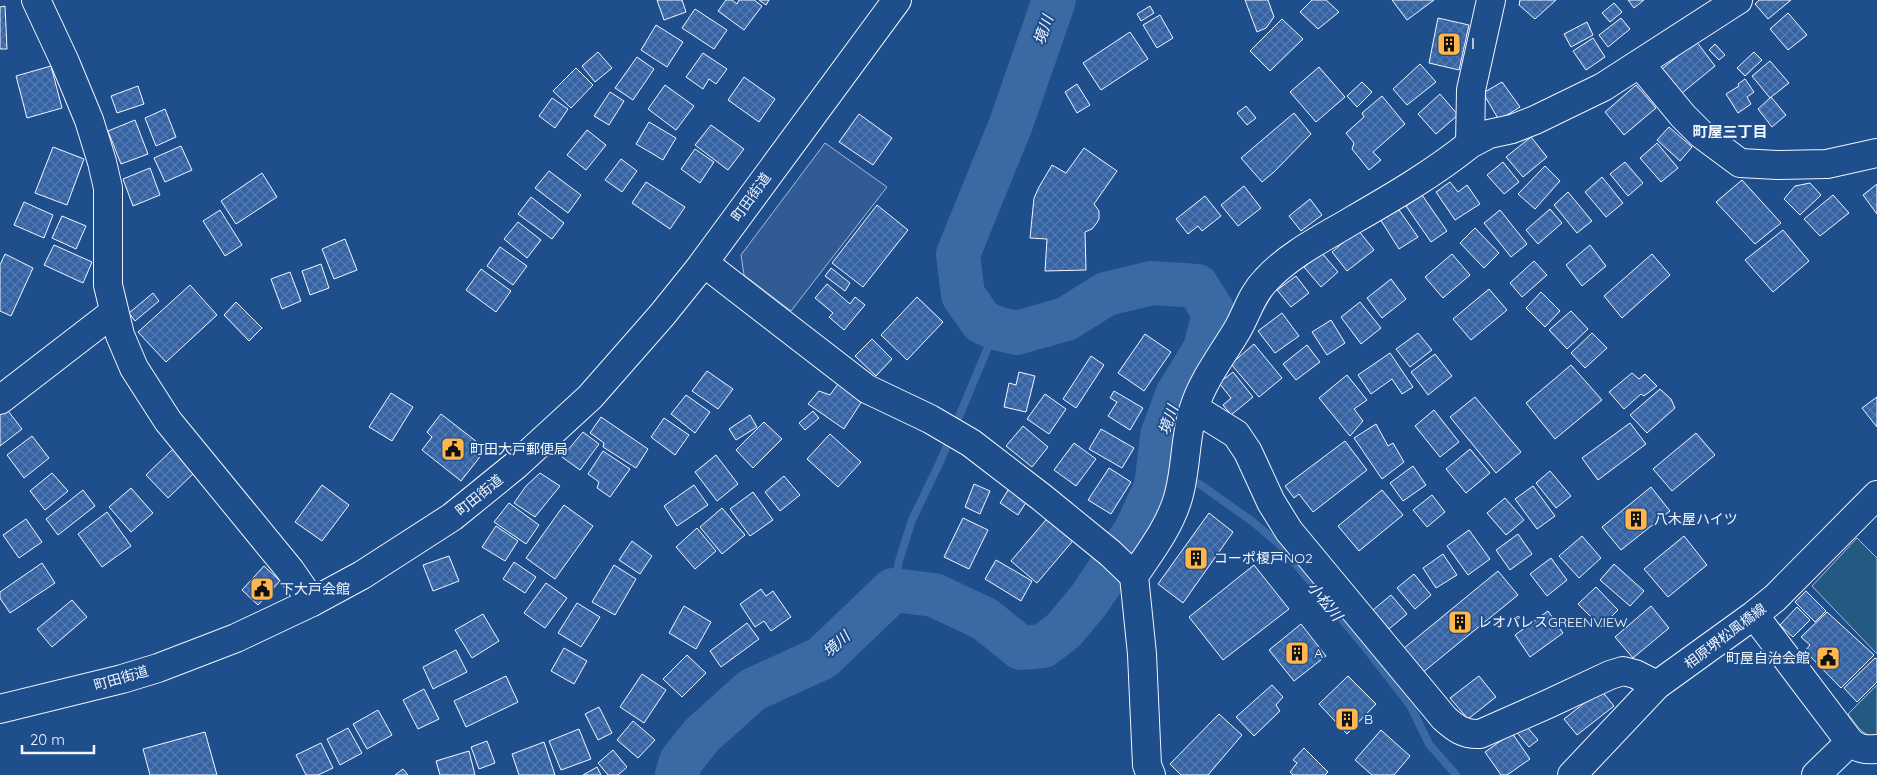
<svg xmlns="http://www.w3.org/2000/svg" width="1877" height="775" font-family="Quicksand,'Noto Sans JP',sans-serif">
	<style>
		.park { fill: #245a82; stroke: #a8bbd7 }
		.parking { fill: #305b95; stroke: #a8bbd7 }
		.lines { fill: none; stroke-linecap: round; stroke-linejoin: round }
		.stream { stroke: #3b69a3; stroke-width: 8 }
		.river { stroke: #3b69a3; stroke-width: 44 }
		.building { fill: url(#building-cross-hatch); stroke: #f2f6ff }
		.minor-casing { stroke: #f2f6ff; stroke-width: 30 }
		.major-casing { stroke: #f2f6ff; stroke-width: 30 }
		.minor { stroke: #1f4e8c; stroke-width: 28 }
		.major { stroke: #1f4e8c; stroke-width: 28 }
		.labels { text-anchor: middle; dominant-baseline: central; stroke-width: 4; stroke-linejoin: round; paint-order: stroke }
		.poi-label { font-size: 14px; fill: #f2f6ff; stroke: #1f4e8c; text-anchor: start }
		.street-label { font-size: 14px; fill: #f2f6ff; stroke: #1f4e8c }
		.water-label { font-size: 15px; font-style: italic; fill: #f2f6ff; stroke: #1f4e8c }
		.neighbourhood-label { font-size: 15px; font-weight: bold; fill: #f2f6ff; stroke: #1f4e8c }
	</style>
	<defs>
		<pattern id="building-cross-hatch" width="8" height="8" patternUnits="userSpaceOnUse" patternTransform="scale(1.25)"><rect width="8" height="8" fill="#3563a3"/><path d="M0 0l8 8M0 8l8-8" fill="none" stroke="#537ab1"/></pattern>
	</defs>
	<rect width="100%" height="100%" fill="#1f4e8c"/>
	<path class="park" d="M1857 538 1877 558V654L1812 586Z
		M1877 685V737C1864 738 1855 723 1848 714Z"/>
	<path class="parking" d="M825 143 887 187 791 311 744 275 741 255Z"/>
	<g class="lines">
		<path class="stream" d="M1159 464 1177 473
			M1187 478 1201 485 1253 522 1279 544 1364 646 1410 705 1429 744 1456 775
			M893 590 899 561 912 520 940 462 996 328"/>
		<path class="river" d="M677 775 681 761 702 735 752 690 822 658 893 590 934 595 985 619 1021 648 1043 646 1063 631 1089 600 1136 530 1156 487 1162 436 1177 395 1205 349 1214 313 1197 286 1152 283 1106 294 1066 319 1016 333 996 328 982 322 963 295 958 254 1011 124 1054 0"/>
	</g>
	<path class="building" d="M657 0H682L686 12 664 20Z
		M726 0H732L737 4 739 0H754L762 6 744 30 718 11Z
		M759 0H769L766 5Z
		M1245 0H1268L1274 17 1266 28 1257 32Z
		M1312 0H1326L1339 12 1318 29 1300 12Z
		M1392 0H1434L1407 20Z
		M1520 0H1556L1535 19 1519 5Z
		M1628 0H1644L1634 8Z
		M1759 0H1791L1768 19 1755 4Z
		M1614 3 1622 12 1610 22 1602 13Z
		M5 6 7 49H0V7Z
		M1150 6 1154 13 1141 21 1137 14Z
		M695 9 727 30 714 49 682 28Z
		M1788 13 1807 35 1788 50 1770 29Z
		M1160 15 1173 38 1157 48 1143 25Z
		M1438 18 1469 25 1459 70 1429 63Z
		M1621 18 1630 29 1608 47 1599 35Z
		M1282 19 1303 39 1270 71 1250 51Z
		M1587 22 1593 35 1571 47 1564 34Z
		M656 25 683 42 667 67 641 50Z
		M1130 32 1148 59 1101 90 1083 63Z
		M1593 38 1605 57 1586 70 1573 51Z
		M1696 41 1715 66 1682 93 1662 69Z
		M1715 44 1725 55 1719 60 1709 50Z
		M598 52 612 68 595 82 582 66Z
		M1754 52 1762 60 1745 76 1737 68Z
		M703 53 727 69 716 84 709 79 703 89 686 77Z
		M637 57 654 69 633 100 615 88Z
		M1770 61 1789 83 1770 98 1752 76Z
		M1420 64 1436 82 1407 105 1393 89Z
		M51 66 62 108 27 118 16 76Z
		M1319 67 1345 97 1316 122 1290 92Z
		M576 68 593 85 571 108 553 91Z
		M744 77 775 99 759 122 728 100Z
		M1745 79 1754 92 1747 97 1751 104 1738 113 1726 94 1739 86 1738 84Z
		M1362 82 1372 92 1357 107 1347 96Z
		M1502 82 1520 107 1499 120 1483 93Z
		M1077 84 1090 105 1077 113 1065 92Z
		M665 85 694 106 676 130 648 109Z
		M1636 85 1656 108 1624 135 1605 112Z
		M138 86 144 104 117 113 111 96Z
		M610 92 624 101 609 125 594 116Z
		M1440 94 1458 115 1436 134 1418 114Z
		M1382 96 1405 124 1373 152 1381 160 1369 170 1352 149 1354 143 1346 133 1364 117 1362 113Z
		M1771 97 1786 115 1772 127 1758 109Z
		M552 98 568 109 555 128 539 116Z
		M1246 106 1256 118 1247 125 1237 113Z
		M165 109 176 137 156 146 145 118Z
		M1294 113 1311 134 1274 172 1262 182 1241 158Z
		M859 114 892 138 873 165 839 142Z
		M135 120 148 154 121 164 108 131Z
		M649 122 676 138 663 160 636 144Z
		M711 125 744 149 728 170 695 145Z
		M1669 127 1692 147 1680 161 1657 140Z
		M587 130 606 145 586 170 567 155Z
		M1531 137 1547 157 1523 177 1506 157Z
		M1657 143 1678 168 1661 182 1640 158Z
		M181 146 192 170 165 182 154 158Z
		M53 147 84 159 67 205 35 193Z
		M1084 148 1117 171 1094 204 1099 211V219L1096 224 1092 229 1085 232 1086 270 1045 271 1047 239 1030 238 1034 198 1039 187 1052 165 1066 173Z
		M695 149 714 162 700 183 681 169Z
		M621 159 637 171 622 192 605 180Z
		M1503 162 1519 182 1504 194 1487 175Z
		M1625 162 1643 183 1628 196 1610 174Z
		M1545 166 1560 181 1535 209 1518 194Z
		M150 168 160 195 133 206 123 179Z
		M549 171 581 195 568 213 535 188Z
		M262 173 277 197 236 224 221 201Z
		M1602 177 1623 203 1606 217 1585 192Z
		M1742 180 1781 223 1755 244 1716 202Z
		M646 182 685 207 670 229 632 203Z
		M1450 182 1458 192 1467 185 1480 204 1455 220 1436 192Z
		M1810 183 1821 195 1800 215 1784 199 1795 186Z
		M1877 184V214L1863 195Z
		M1244 186 1261 208 1238 226 1221 205Z
		M1568 192 1592 221 1577 233 1554 205Z
		M1422 195 1447 231 1431 242 1406 206Z
		M1833 195 1849 213 1820 236 1804 219Z
		M1205 196 1221 216 1202 231 1198 226 1188 234 1176 219Z
		M531 197 564 223 552 239 518 214Z
		M1310 199 1322 215 1301 231 1289 216Z
		M24 202 53 215 44 238 14 225Z
		M877 205 908 230 863 287 832 263Z
		M1397 207 1418 237 1399 249 1380 219Z
		M1550 209 1562 223 1538 244 1526 230Z
		M220 210 242 245 225 256 203 221Z
		M1500 210 1527 244 1511 257 1484 223Z
		M62 216 86 226 76 249 52 238Z
		M518 222 541 240 527 258 504 239Z
		M1475 228 1499 253 1484 268 1460 243Z
		M1358 230 1374 250 1347 271 1332 252Z
		M1783 230 1809 261 1773 292 1745 260Z
		M345 239 357 270 334 279 322 249Z
		M54 245 92 262 83 283 44 265Z
		M1590 245 1606 266 1582 286 1566 265Z
		M500 247 527 266 513 285 487 266Z
		M1322 253 1338 272 1321 287 1304 267Z
		M5 254 33 268 11 316 0 311V265Z
		M1452 254 1470 275 1443 298 1425 277Z
		M1652 254 1670 275 1622 318 1604 296Z
		M1534 261 1547 275 1522 297 1510 283Z
		M321 264 329 288 310 295 302 271Z
		M831 268 850 283 845 291 825 276Z
		M481 269 511 291 496 312 466 290Z
		M290 272 301 301 282 309 271 279Z
		M1296 276 1309 293 1291 307 1277 290Z
		M1391 279 1406 299 1382 318 1367 298Z
		M827 284 850 304 855 297 865 305 844 330 829 317 833 313 815 298Z
		M190 285 217 315 166 362 138 332Z
		M1489 289 1507 310 1471 340 1453 319Z
		M1541 292 1560 311 1545 327 1526 308Z
		M153 293 159 301 135 321 129 313Z
		M917 297 943 322 907 360 881 335Z
		M236 302 262 328 249 341 224 315Z
		M1360 302 1381 328 1361 344 1341 317Z
		M1571 311 1588 329 1567 349 1549 330Z
		M1282 313 1299 336 1275 353 1258 331Z
		M1331 320 1345 343 1327 355 1312 332Z
		M1418 333 1432 350 1410 367 1396 349Z
		M1592 333 1607 348 1585 368 1571 353Z
		M1145 334 1171 352 1144 391 1118 373Z
		M872 339 892 359 876 376 855 356Z
		M1254 344 1282 378 1259 397 1231 364Z
		M1307 345 1320 362 1296 380 1283 364Z
		M1390 353 1413 387 1402 394 1392 379 1371 394 1358 375Z
		M1435 354 1452 376 1428 395 1411 372Z
		M1091 356 1104 365 1076 408 1063 399Z
		M1571 365 1602 400 1555 439 1526 403Z
		M707 371 733 389 718 409 692 391Z
		M1019 372 1035 376 1026 412 1004 407 1009 383 1016 385Z
		M1233 372 1253 397 1231 415 1223 405 1231 398 1219 383Z
		M1632 373 1639 379 1645 374 1657 386 1644 396 1641 394 1624 409 1609 392Z
		M1347 375 1367 400 1354 409 1363 421 1350 436 1319 398Z
		M838 384 862 401 844 429 808 404 819 391 830 395Z
		M1660 389 1671 399 1675 408 1647 433 1630 415Z
		M1114 391 1143 408 1130 430 1108 416 1117 402 1110 398Z
		M391 393 413 407 392 441 369 427Z
		M1045 394 1066 409 1049 434 1027 419Z
		M686 395 710 412 695 433 671 414Z
		M1475 397 1521 452 1496 473 1450 417Z
		M1877 397V427L1862 408Z
		M5 407 22 429 0 446V410Z
		M1434 410 1459 442 1440 457 1415 426Z
		M813 411 819 418 805 430 799 423Z
		M441 414 486 449 461 481 422 450 432 437 427 432Z
		M750 415 757 427 736 440 729 429Z
		M601 417 648 449 636 468 603 447 604 443 590 433Z
		M664 418 689 435 675 455 651 437Z
		M764 422 782 439 753 468 736 450Z
		M1630 423 1646 444 1598 480 1582 458Z
		M1376 424 1388 446 1393 443 1404 462 1382 479 1354 438Z
		M1023 426 1048 447 1032 467 1006 446Z
		M1101 429 1134 448 1122 468 1089 449Z
		M583 432 599 444 580 470 562 457Z
		M1696 433 1715 455 1672 491 1653 469Z
		M830 434 861 462 838 487 807 459Z
		M32 436 49 458 24 478 7 455Z
		M1345 441 1367 470 1313 512 1299 494 1294 498 1285 486Z
		M1074 443 1096 459 1076 486 1054 470Z
		M173 449 195 472 168 498 146 475Z
		M1470 449 1490 473 1466 493 1446 469Z
		M603 451 630 469 610 497 597 488 599 482 588 474Z
		M716 455 738 484 717 501 695 472Z
		M1413 466 1426 485 1403 501 1390 483Z
		M1109 468 1131 482 1111 514 1088 500Z
		M1550 471 1571 496 1556 508 1536 483Z
		M52 473 68 491 45 510 30 491Z
		M540 473 560 486 535 517 514 503 526 486Z
		M784 476 800 495 780 511 765 492Z
		M974 484 990 491 980 514 965 507Z
		M322 485 349 505 322 541 295 522Z
		M694 485 708 505 677 526 664 506Z
		M1533 486 1555 516 1537 529 1515 499Z
		M1010 487 1029 498 1018 515 1000 503Z
		M1651 487 1670 511 1621 550 1602 527Z
		M131 488 153 513 131 532 109 507Z
		M83 490 95 506 58 535 46 519Z
		M1382 490 1403 515 1359 551 1338 526Z
		M753 492 773 520 750 536 730 509Z
		M1432 495 1445 512 1427 527 1413 510Z
		M1505 498 1524 520 1506 535 1487 513Z
		M509 503 539 525 526 544 494 522Z
		M564 505 593 526 555 579 526 558Z
		M722 508 745 535 722 554 700 527Z
		M107 512 131 546 102 567 78 534Z
		M1209 513 1233 532 1183 603 1158 584Z
		M1051 514 1077 536 1037 583 1011 561Z
		M963 518 988 530 969 569 944 557Z
		M26 519 42 542 19 558 3 535Z
		M496 526 518 541 505 561 482 547Z
		M697 528 716 551 695 569 676 547Z
		M1469 530 1490 559 1468 575 1447 546Z
		M1518 534 1532 554 1510 570 1496 550Z
		M1582 536 1601 558 1579 578 1559 556Z
		M1684 536 1707 565 1668 597 1644 569Z
		M632 541 652 556 640 574 619 560Z
		M1443 554 1457 575 1436 588 1423 568Z
		M449 556 459 581 433 591 423 565Z
		M1551 558 1567 580 1547 596 1530 574Z
		M996 560 1032 581 1021 601 985 579Z
		M514 562 536 577 525 593 503 579Z
		M42 563 55 583 10 613 0 598V592Z
		M1614 564 1644 591 1630 606 1600 580Z
		M614 565 636 579 615 615 592 602Z
		M1254 565 1289 609 1223 660 1189 617Z
		M264 566 280 581 258 605 242 590Z
		M1498 571 1518 595 1422 673 1403 649Z
		M1414 574 1431 595 1415 609 1397 588Z
		M546 583 567 598 545 628 524 613Z
		M1596 587 1618 610 1601 627 1578 604Z
		M761 589 766 596 773 591 791 617 771 631 764 621 755 627 740 604Z
		M1806 591 1826 611 1815 622 1795 602Z
		M1391 595 1407 614 1389 629 1373 610Z
		M72 600 87 617 52 647 37 629Z
		M577 603 600 617 581 647 558 633Z
		M684 606 711 622 696 649 669 633Z
		M1651 606 1669 628 1633 658 1615 637Z
		M1797 607 1810 620 1793 637 1780 625Z
		M1548 611 1563 633 1530 657 1515 635Z
		M1827 612 1874 655 1841 688 1805 651 1810 645 1801 637Z
		M483 614 499 641 472 658 455 630Z
		M747 623 759 639 721 667 710 651Z
		M1301 624 1326 656 1294 681 1269 650Z
		M564 648 587 661 574 684 551 671Z
		M456 650 467 672 433 689 423 667Z
		M687 655 706 673 682 697 663 679Z
		M1875 658 1877 659V682L1857 702 1844 688Z
		M642 674 666 690 644 723 620 707Z
		M506 676 518 702 466 727 454 701Z
		M1348 676 1376 704 1347 734 1319 704Z
		M1479 676 1496 697 1468 719 1450 698Z
		M1272 685 1283 697 1276 705 1280 711 1254 736 1236 717Z
		M424 689 439 719 418 729 403 700Z
		M1601 690 1614 706 1577 735 1564 719Z
		M599 707 612 733 598 740 585 714Z
		M378 710 392 735 367 749 353 724Z
		M1219 714 1242 735 1208 775H1181L1170 764Z
		M633 721 655 740 638 758 617 740Z
		M1523 722 1538 740 1529 747 1514 729Z
		M348 728 362 753 340 765 327 739Z
		M579 729 591 759 561 770 549 741Z
		M1381 730 1410 756 1394 775H1372L1355 760Z
		M205 732 217 775H150L143 749Z
		M1512 733 1530 759 1507 775H1501L1485 752Z
		M487 741 495 763 479 769 471 747Z
		M544 742 555 775H519L512 754Z
		M321 743 333 768 318 775H306L296 755Z
		M1304 748 1328 772 1325 775H1293L1290 772 1297 763 1293 760Z
		M613 750 627 767 618 775H608L598 763Z
		M469 751 475 775H440L436 761Z
		M597 767 601 775H583Z
		M403 769 408 775H395Z"/>
	<g class="lines">
		<g class="minor-casing">
			<path id="minor" d="M36 0 65 62 89 120 102 162 108 188V285L120 335 134 368 168 421 290 570 312 602
				M1640 64 1683 116 1701 134 1740 163 1777 165 1827 164 1877 153
				M1470 144 1489 134 1512 129 1535 120 1603 87 1738 0
				M704 263 867 389 930 419 971 443 1040 496 1110 553 1134 576 1142 654 1147 765 1151 775
				M0 400 114 312
				M1194 408 1236 434 1248 452 1271 502 1289 531 1444 718C1455 728 1464 735 1480 734L1548 704 1610 675 1623 671 1635 674 1657 685
				M1134 576C1150 552 1168 529 1177 501 1187 471 1184 438 1194 408 1203 380 1221 357 1236 332 1247 314 1251 295 1266 280 1290 254 1323 238 1353 220 1393 197 1434 173 1470 144L1471 90 1491 0
				M1754 615 1850 742C1859 749 1865 750 1877 749
				M1572 775 1657 685 1754 615 1775 598 1877 495
				M1816 775 1850 742"/>
		</g>
		<g class="major-casing">
			<path id="major" d="M0 709 122 679 158 668 236 638 312 602 362 575 452 517 516 465 590 397 662 315 699 269 897 0"/>
		</g>
		<use href="#minor" class="minor"/>
		<use href="#major" class="major"/>
	</g>
	<defs>
		<g id="building-square" transform="scale(1.25)"><rect x="-9" y="-9" width="18" height="18" rx="4" fill="#ffb74d" stroke="#1f4e8c"/><path d="M-4-6H4V6H1V3H-1V6H-4ZM-2.5-4.3h1.7v1.8h-1.7ZM.8-4.3h1.7v1.8H.8ZM-2.5-1h1.7V.8h-1.7ZM.8-1h1.7V.8H.8Z" fill="#111"/></g>
		<g id="civic-square" transform="scale(1.25)"><rect x="-9" y="-9" width="18" height="18" rx="4" fill="#ffb74d" stroke="#1f4e8c"/><path d="M-.6-6.5H3V-4.5H.6V-3L4-1V1h2V6H-6V1h2V-1L-.6-3ZM-1.2 2.5V6h2.4V2.5Z" fill="#111"/></g>
	</defs>
	<g fill-rule="evenodd">
		<use href="#building-square" x="1449" y="44"/>
		<use href="#civic-square" x="453" y="449"/>
		<use href="#building-square" x="1636" y="519"/>
		<use href="#building-square" x="1196" y="558"/>
		<use href="#civic-square" x="262" y="589"/>
		<use href="#building-square" x="1460" y="622"/>
		<use href="#building-square" x="1297" y="653"/>
		<use href="#civic-square" x="1828" y="658"/>
		<use href="#building-square" x="1347" y="719"/>
	</g>
	<g class="labels">
		<g class="poi-label">
			<text x="1466" y="44">Ⅰ</text>
			<text x="470" y="449">町田大戸郵便局</text>
			<text x="1654" y="519">八木屋ハイツ</text>
			<text x="1214" y="558">コーポ榎戸NO2</text>
			<text x="280" y="589">下大戸会館</text>
			<text x="1478" y="622">レオパレスGREENVIEW</text>
			<text x="1314" y="653">A</text>
			<text x="1810" y="658" text-anchor="end">町屋自治会館</text>
			<text x="1364" y="719">B</text>
		</g>
		<g class="street-label">
			<text transform="translate(751 197) rotate(-54)">町田街道</text>
			<text transform="translate(479 495) rotate(-39)">町田街道</text>
			<text transform="translate(1725 636) rotate(-37)">相原堺松風橋線</text>
			<text transform="translate(121 678) rotate(-16)">町田街道</text>
		</g>
		<g class="water-label">
			<text transform="translate(1043 30) rotate(-71)">境川</text>
			<text transform="translate(1168 420) rotate(-71)">境川</text>
			<text transform="translate(1325 601) rotate(51)">小松川</text>
			<text transform="translate(836 644) rotate(-42)">境川</text>
		</g>
		<g class="neighbourhood-label">
			<text x="1730" y="131">町屋三丁目</text>
		</g>
	</g>
	<path d="M22 745v8h72v-8" fill="none" stroke="#f2f6ff" stroke-width="2.5"/>
	<text x="30" y="745" font-size="15" fill="#f2f6ff" stroke="#1f4e8c" stroke-width="4" paint-order="stroke">20 m</text>
</svg>
